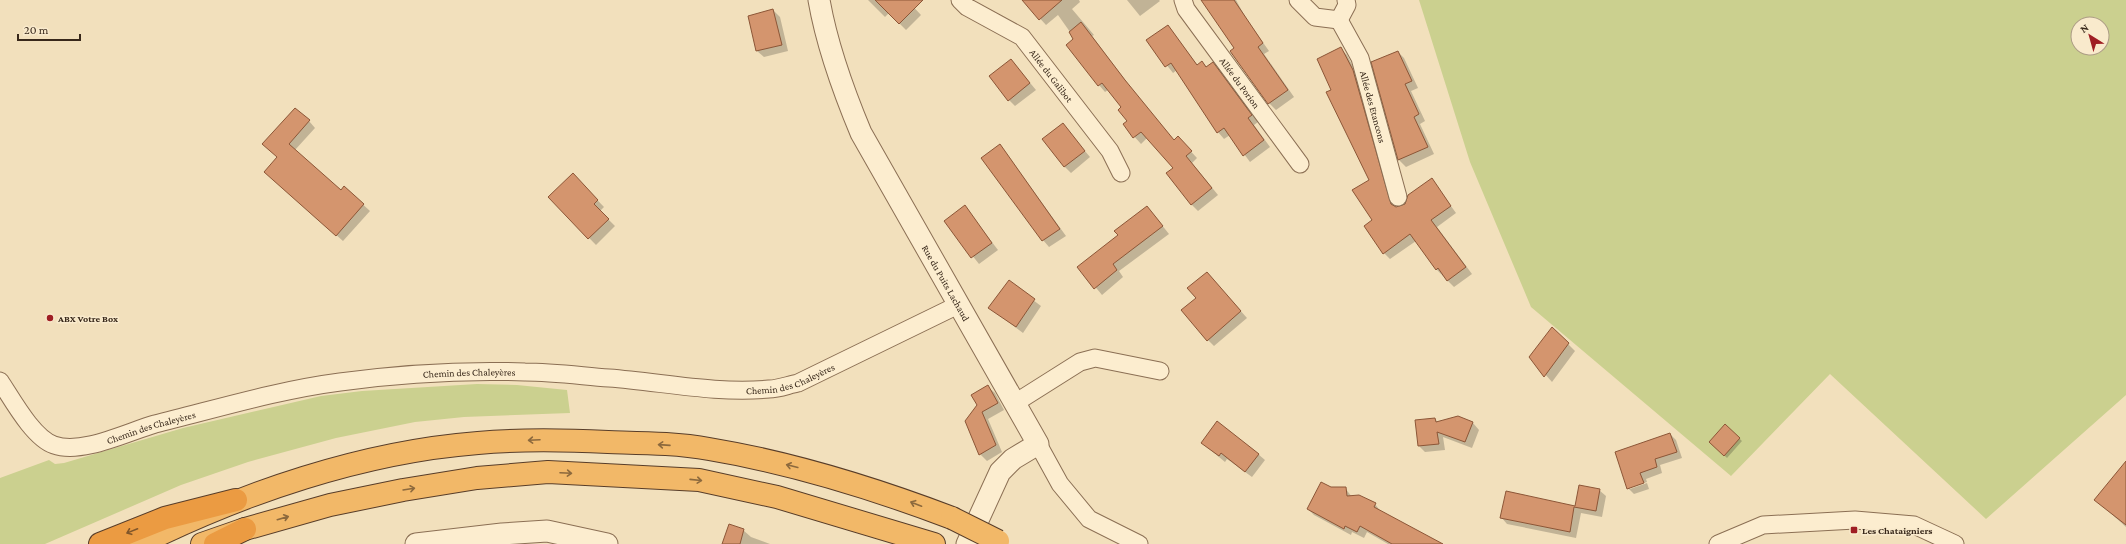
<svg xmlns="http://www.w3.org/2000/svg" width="2126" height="544" font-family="'Crimson Pro',serif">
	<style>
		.green { fill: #cbd08f; fill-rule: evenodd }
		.shadow { fill: #0003 }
		.building { fill: #d4956e; stroke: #8c5637 }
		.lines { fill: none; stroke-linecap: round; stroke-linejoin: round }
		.minor-casing { stroke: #8b6f54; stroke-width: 19 }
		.tertiary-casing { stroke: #8b6f54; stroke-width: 23 }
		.trunk-casing { stroke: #583d29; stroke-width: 24 }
		.motorway-casing { stroke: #583d29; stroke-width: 24 }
		.minor { stroke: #fcedcf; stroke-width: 17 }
		.tertiary { stroke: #fcedcf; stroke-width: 21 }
		.trunk { stroke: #f2b868; stroke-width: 22 }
		.motorway { stroke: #eb9b42; stroke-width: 22 }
		.trunk-bridge-casing { stroke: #583d29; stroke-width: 24; stroke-linecap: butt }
		.trunk-bridge { stroke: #f2b868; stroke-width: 22 }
		.oneway { stroke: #8c693d }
		.oneway2 { stroke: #80562a }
		.poi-dot { fill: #9f1e23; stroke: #f9eacc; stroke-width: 1.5 }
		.labels { text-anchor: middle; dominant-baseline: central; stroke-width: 3; stroke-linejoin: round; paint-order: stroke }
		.street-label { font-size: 10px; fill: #38281a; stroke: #f9eacc }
		.poi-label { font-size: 10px; font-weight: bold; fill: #38281a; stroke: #f9eacc; text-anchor: start }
	</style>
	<rect width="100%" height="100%" fill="#f2e0bc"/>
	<path class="green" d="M1419 0H2126V395L1986 519 1830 374 1731 476 1531 307 1470 162ZM2078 24H2102V48H2078Z
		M477 384 517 385 567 390 570 413 464 417 415 422 336 438 248 462 181 485 45 544H0V478L49 460 55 464 64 463 183 428 321 396 362 391Z"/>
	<path class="shadow" d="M868 0H907L921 15 906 30 889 13 885 17Z
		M1023 0H1079L1080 2 1072 9 1094 35 1092 36 1131 88 1174 141 1184 144 1197 158 1192 163 1218 195 1198 211 1192 205 1168 174 1175 168 1147 138 1141 144 1124 125 1128 122 1122 108 1108 90 1105 92 1099 85 1075 39 1058 15 1046 25Z
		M1127 0H1159L1160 1 1140 16Z
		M1203 0H1236L1247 20 1269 51 1264 54 1294 97 1276 110 1269 103 1236 49Z
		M773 10 780 17 788 51 764 57 757 51Z
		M1168 26 1198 66 1202 62 1207 67 1213 64 1219 70 1258 122 1254 125 1270 147 1250 162 1230 135 1224 139 1218 132 1177 70 1173 73 1147 40Z
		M1340 48 1347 55 1359 78 1395 208 1401 207 1432 180 1456 213 1437 227 1472 274 1454 287 1436 269 1416 241 1390 259 1384 253 1374 220 1370 181 1332 90Z
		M1398 52 1404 58 1418 88 1411 91 1425 121 1420 124 1434 154 1406 167 1399 160 1373 63Z
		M1011 60 1036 90 1015 106 1009 100Z
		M309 121 315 128 295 150 341 191 344 187 370 211 343 241 272 178 278 157 270 150Z
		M1062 124 1090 157 1071 173 1064 166Z
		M1000 145 1066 236 1049 247 1043 240Z
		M579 181 604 207 600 211 615 226 596 245 549 197Z
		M965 207 998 250 979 264 945 221Z
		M1153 214 1169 234 1119 271 1123 277 1102 295 1079 267Z
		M1207 273 1247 318 1214 346 1208 340 1197 298Z
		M1009 282 1041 306 1023 333 989 307Z
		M1552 328 1575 351 1552 382 1530 357Z
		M988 387 995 393 1004 410 988 419 1002 452 987 461 980 454 978 405Z
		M1458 417 1473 423 1479 430 1472 448 1443 437 1445 450 1425 452 1419 446 1435 419 1438 423Z
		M1726 426 1742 441 1727 458 1710 442Z
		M1670 434 1676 440 1682 458 1660 465 1662 473 1646 479 1647 482 1630 487V489L1647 483 1649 489 1634 494 1628 488 1616 453Z
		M1202 443 1258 454 1265 460 1252 477 1227 459 1225 462Z
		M2126 462V527L2096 500Z
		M1580 486 1599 490 1606 496 1602 517 1581 513 1576 538 1507 524 1501 517 1507 493 1575 507Z
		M1331 488H1345L1352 497 1375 504 1381 512 1428 544H1388L1367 532 1364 538 1352 532 1351 535 1314 515 1308 509Z
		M743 530 751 537 770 544H723Z"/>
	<path class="building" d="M875 0H923L899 24Z
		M1022 0H1062L1039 20Z
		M1201 0H1234L1263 43 1258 47 1288 90 1268 104 1230 51 1234 48Z
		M773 9 782 45 756 51 748 16Z
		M1081 22 1125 80 1174 140 1178 136 1192 151 1186 156 1212 188 1191 205 1166 173 1173 168 1141 132 1133 138 1123 124 1127 121 1118 110 1121 107 1102 83 1098 86 1066 45 1073 39 1069 32Z
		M1168 25 1197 65 1202 61 1206 67 1213 62 1252 115 1248 118 1264 140 1243 156 1224 128 1217 133 1171 63 1165 67 1146 40Z
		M1341 47 1353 70 1391 204 1396 207 1405 204 1408 195 1432 178 1451 206 1431 220 1466 267 1447 281 1438 268 1436 270 1410 234 1383 254 1364 226 1372 220 1352 190 1369 180 1326 92 1331 90 1317 59Z
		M1398 51 1412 81 1405 84 1419 114 1414 117 1428 147 1398 160 1371 62Z
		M1011 59 1030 83 1008 101 989 76Z
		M295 108 310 120 289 144 341 190 344 186 364 204 336 236 264 172 277 157 262 144Z
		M1063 123 1085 151 1064 167 1042 139Z
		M1000 144 1060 229 1042 241 981 158Z
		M573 173 598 200 594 204 609 219 588 239 548 197Z
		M965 205 992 243 971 258 944 221Z
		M1147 206 1163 226 1113 264 1117 270 1094 289 1077 267 1118 235 1114 231Z
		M1207 272 1241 311 1207 341 1181 310 1196 298 1187 288Z
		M1009 280 1035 299 1016 327 988 308Z
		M1552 327 1569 343 1544 377 1529 357Z
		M988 385 998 403 982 412 996 445 979 455 965 421 977 405 971 395Z
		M1458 416 1473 422 1465 442 1437 432 1439 444 1418 446 1415 420 1435 418 1436 422Z
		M1217 421 1259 454 1245 472 1221 453 1219 456 1201 443Z
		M1725 424 1740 438 1724 456 1709 442Z
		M1670 433 1677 452 1655 459 1657 467 1640 473 1644 483 1627 489 1615 452Z
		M2126 461V525L2094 500Z
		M1321 482 1331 487H1346L1347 496 1359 495 1376 503 1374 507 1443 544H1392L1360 526 1357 532 1345 526 1344 529 1307 509Z
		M1579 485 1600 489 1596 511 1574 507 1570 532 1500 518 1506 491 1575 506Z
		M729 524 744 529 740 544H722Z"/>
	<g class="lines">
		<g class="minor-casing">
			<g id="minor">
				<path id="s1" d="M960 0 967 7 1022 37 1110 151 1121 173"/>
				<path id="s2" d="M1183 0 1186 9 1300 164"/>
				<path d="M1298 0 1315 17 1339 20"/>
				<path id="s3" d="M1339 20 1360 58 1398 197"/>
				<path d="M1339 20 1347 5 1346 0"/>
				<path id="s4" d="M0 381C12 399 33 438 54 445 82 455 127 432 155 424 216 409 278 390 340 382 398 374 467 370 525 372 553 372 582 376 609 378 662 382 716 394 769 389 779 389 788 385 798 383L958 305"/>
				<path d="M1015 403 1080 362 1095 358 1160 371"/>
				<path d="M1038 444 1060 484 1089 519 1139 544"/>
				<path d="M1718 544 1763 525 1855 520 1914 525 1955 544"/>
			</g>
		</g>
		<g class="tertiary-casing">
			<g id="tertiary">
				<path id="s5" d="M819 0C827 46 843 90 861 133L1038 444 1013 459 1000 472 967 544"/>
				<path d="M416 544 502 534 547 531 607 544"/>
			</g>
		</g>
		<g class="trunk-casing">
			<path id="trunk" d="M140 544C243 493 362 452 478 443 521 439 565 440 608 442 641 443 676 443 709 449 793 463 873 488 952 518
				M202 544 245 529 330 505 403 490 477 478 548 472 699 480 777 497 934 544"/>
		</g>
		<g class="motorway-casing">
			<path id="motorway" d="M100 544 165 518 236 500
				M215 544 245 529"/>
		</g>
		<use href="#minor" class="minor"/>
		<use href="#tertiary" class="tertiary"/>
		<use href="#trunk" class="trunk"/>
		<use href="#motorway" class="motorway"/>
		<g class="trunk-bridge-casing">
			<path id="trunk-bridge" d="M952 518 998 541"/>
		</g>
		<use href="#trunk-bridge" class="trunk-bridge"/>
	</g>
	<defs><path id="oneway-shaft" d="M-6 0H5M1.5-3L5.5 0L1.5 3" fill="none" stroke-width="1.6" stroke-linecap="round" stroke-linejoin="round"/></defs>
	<g class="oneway">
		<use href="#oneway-shaft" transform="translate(534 440) rotate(177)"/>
		<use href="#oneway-shaft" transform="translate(664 445) rotate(-176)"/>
		<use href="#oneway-shaft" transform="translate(792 466) rotate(-166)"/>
		<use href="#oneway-shaft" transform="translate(566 473) rotate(3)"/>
		<use href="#oneway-shaft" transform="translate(696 480) rotate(6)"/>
		<use href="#oneway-shaft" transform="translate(409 489) rotate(-9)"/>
		<use href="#oneway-shaft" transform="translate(916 504) rotate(-159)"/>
		<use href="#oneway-shaft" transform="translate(283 518) rotate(-16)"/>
	</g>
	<use class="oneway2" href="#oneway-shaft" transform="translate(132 531) rotate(158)"/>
	<g class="poi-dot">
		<circle cx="50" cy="318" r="4"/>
		<rect x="1850" y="526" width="8" height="8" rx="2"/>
	</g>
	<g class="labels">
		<g class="street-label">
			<text stroke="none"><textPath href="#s1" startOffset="121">Allée du Galibot</textPath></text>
			<text stroke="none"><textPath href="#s2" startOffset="101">Allée du Porion</textPath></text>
			<text stroke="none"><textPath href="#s3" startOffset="94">Allée des Etancons</textPath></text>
			<text stroke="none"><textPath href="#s5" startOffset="312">Rue du Puits Lachaud</textPath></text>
			<text stroke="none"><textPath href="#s4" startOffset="509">Chemin des Chaleyères</textPath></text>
			<text stroke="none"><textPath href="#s4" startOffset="833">Chemin des Chaleyères</textPath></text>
			<text stroke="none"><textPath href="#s4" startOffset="185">Chemin des Chaleyères</textPath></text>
		</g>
		<g class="poi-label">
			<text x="58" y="318">ABX Votre Box</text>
			<text x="1862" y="530">Les Chataigniers</text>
		</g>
	</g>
	<g transform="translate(2090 36) rotate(323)"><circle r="19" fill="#f9eacc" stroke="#ac9c85"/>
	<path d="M0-3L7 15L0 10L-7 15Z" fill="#9f1e23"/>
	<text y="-6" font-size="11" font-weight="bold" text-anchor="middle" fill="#38281a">N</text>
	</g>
	<path d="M18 34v6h62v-6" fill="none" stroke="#38281a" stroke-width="2"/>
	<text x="24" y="34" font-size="12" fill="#38281a" stroke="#f9eacc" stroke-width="3" paint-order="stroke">20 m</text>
</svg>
